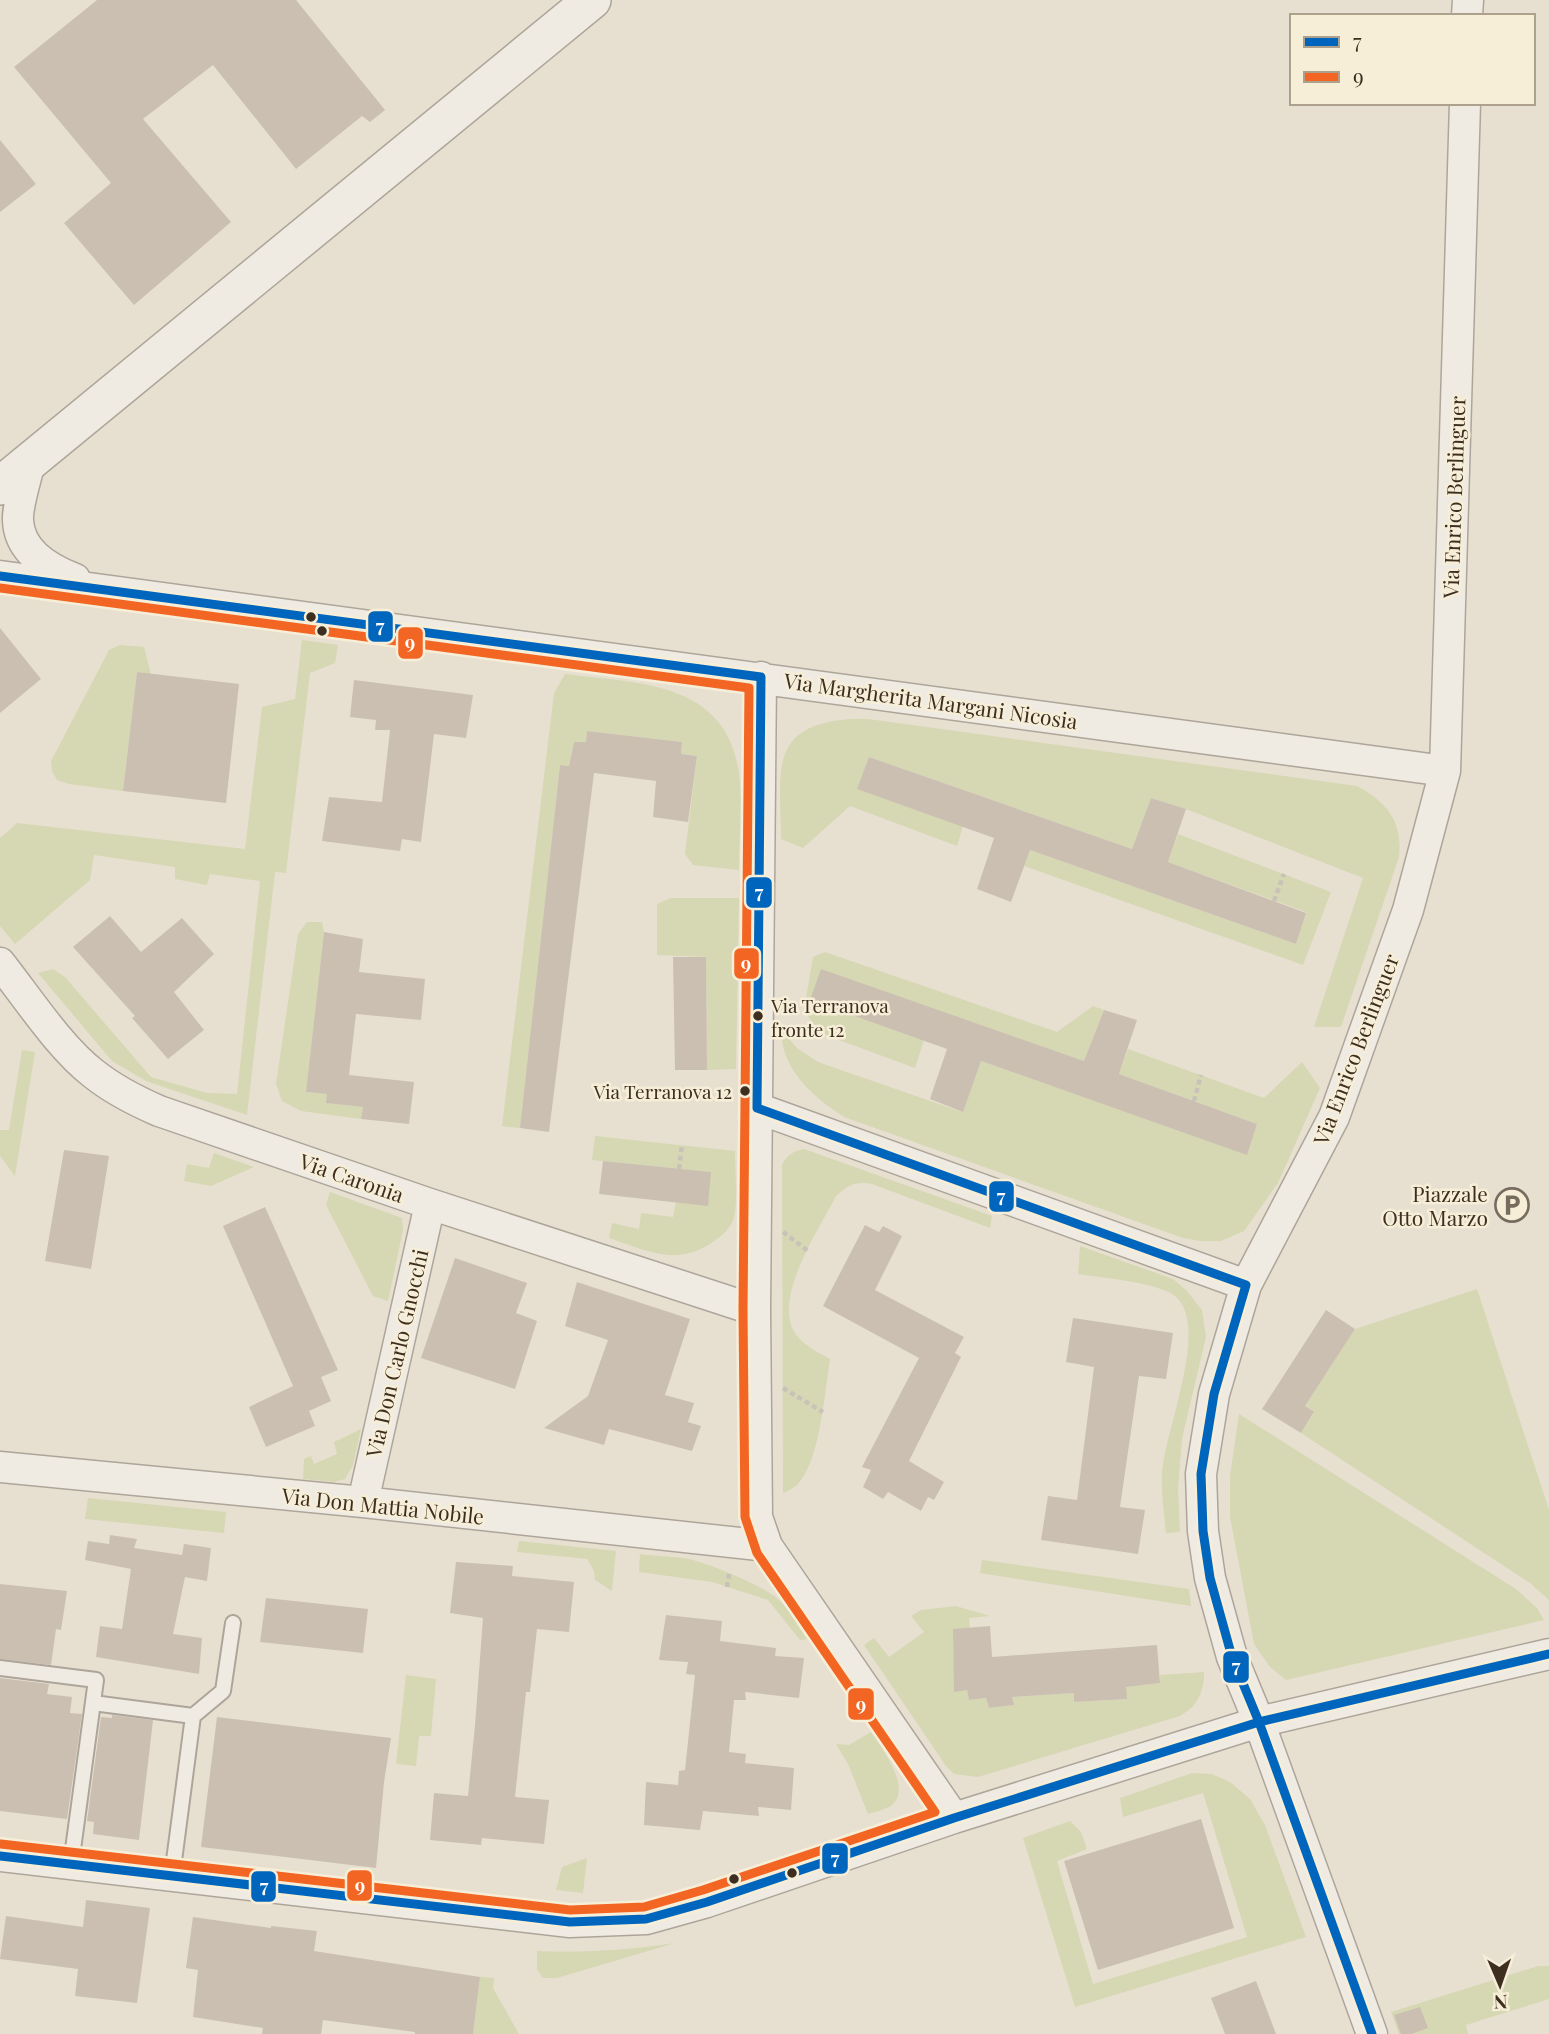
<svg xmlns="http://www.w3.org/2000/svg" width="1549" height="2034" font-family="'Playfair Display',serif">
	<style>
		.green { fill: #d6d7b3 }
		.building { fill: #cbbfb2 }
		.lines { fill: none; stroke-linecap: round; stroke-linejoin: round }
		.service-casing { stroke: #ada599; stroke-width: 18 }
		.minor-casing { stroke: #ada599; stroke-width: 33 }
		.tertiary-casing { stroke: #ada599; stroke-width: 40 }
		.path { stroke: #c8c2b9; stroke-width: 4.5; stroke-dasharray: 5 3.5; stroke-linecap: butt }
		.service { stroke: #efebe3; stroke-width: 14 }
		.minor { stroke: #efebe3; stroke-width: 30 }
		.tertiary { stroke: #efebe3; stroke-width: 37 }
		.bus-1-casing { stroke: #f7eed8; stroke-width: 14 }
		.bus-2-casing { stroke: #f7eed8; stroke-width: 14 }
		.bus-1 { stroke: #0065bd; stroke-width: 9 }
		.bus-2 { stroke: #f26522; stroke-width: 9 }
		.bus-dot { fill: #3d2e20; stroke: #f7eed8; stroke-width: 2.5 }
		.labels { text-anchor: middle; dominant-baseline: central; stroke-width: 5; stroke-linejoin: round; paint-order: stroke }
		.bus-label { font-size: 19px; fill: #3d2e20; stroke: #f7eed8; text-anchor: start }
		.street-label { font-size: 21px; fill: #3d2e20; stroke: #f7eed8 }
		.poi-label { font-size: 21px; fill: #3d2e20; stroke: #f7eed8; text-anchor: end }
		.line-badge { stroke: #f7eed8; stroke-width: 2.5 }
		.badge-label { font-size: 19px; text-anchor: middle; font-weight: bold; fill: #fff }
	</style>
	<rect width="100%" height="100%" fill="#e7e0d1"/>
	<path class="green" d="M302 640 338 645 335 663 310 673 286 873 275 872 247 1115 146 1081 112 1061 38 973 53 969 65 977 151 1077 207 1093 237 1094 260 881 210 874 207 885 175 879V867L94 855 90 880 15 944 0 926V838L17 823 245 849 262 707 295 699Z
		M120 645 144 647 151 674 137 672 123 791 69 784 57 780 52 771 51 761 109 650Z
		M565 674C643 684 733 681 740 784 742 812 739 841 739 870L693 865 685 854 697 756 681 754 682 742 588 731 586 742H574L569 766 560 765 520 1128 502 1126 554 693Z
		M851 719H868L1357 786C1387 802 1403 822 1399 857L1341 1027H1314L1363 878 1186 809 1151 798 1132 849 869 757 858 789 963 826 957 846 850 806 803 848 781 839C781 773 766 725 851 719Z
		M1178 834 1331 892 1303 965 1024 866 1030 850 1296 944 1306 912 1168 862Z
		M671 898H739L736 1069 707 1070 706 957 657 955V904Z
		M307 922H322L324 932 306 1092 327 1094V1103L363 1107 361 1119 301 1111 282 1101 276 1084 298 934Z
		M825 952 1057 1032 1093 1006 1104 1010 1084 1061 821 970 924 1040 915 1068 828 1036 818 1031 804 1010 813 957Z
		M781 1030 797 1048 818 1062 962 1112 981 1061 1247 1154 1257 1124 1119 1074 1128 1049 1264 1098 1302 1062 1320 1088 1278 1183 1244 1231 1221 1241H1200L1183 1238 844 1117C813 1097 781 1069 781 1030Z
		M22 1050 35 1052 15 1176 0 1156V1130H9Z
		M595 1136 735 1151C735 1167 738 1202 734 1217 731 1228 723 1235 713 1242 676 1267 648 1251 609 1238L612 1223 639 1229 641 1213 673 1217 676 1202 710 1172 592 1160Z
		M804 1149 992 1216 990 1228 872 1184C856 1181 848 1185 836 1196 820 1228 772 1298 795 1333 804 1346 816 1351 830 1359 825 1390 820 1463 797 1485 793 1488 788 1491 783 1493L782 1165C787 1155 793 1151 804 1149Z
		M214 1153 254 1167 211 1186 184 1181 187 1164 209 1168Z
		M330 1192 402 1218 403 1230 388 1301 373 1296 326 1205Z
		M1080 1246 1173 1279 1186 1290 1202 1310 1206 1337 1182 1439 1178 1489 1180 1532 1166 1533C1164 1513 1161 1494 1162 1474 1164 1432 1210 1327 1176 1297 1160 1282 1101 1278 1078 1274Z
		M1477 1289 1549 1510V1600L1530 1583 1301 1433 1314 1413 1305 1406 1355 1329Z
		M1239 1414 1516 1589 1537 1608 1544 1620 1286 1680 1270 1667 1254 1644 1230 1517V1476Z
		M361 1429 353 1465 345 1479 334 1482 303 1479 304 1459 311 1456 314 1464 337 1454 334 1442Z
		M88 1498 226 1512 224 1533 85 1519Z
		M519 1541 616 1551 612 1591 595 1580 594 1571 587 1559 517 1552Z
		M640 1554C656 1556 673 1556 689 1559 710 1564 762 1585 778 1599 790 1610 798 1626 807 1639L800 1640 768 1600 712 1582 639 1572Z
		M982 1560 1189 1589 1191 1606 980 1573Z
		M956 1606 990 1616 969 1618 970 1628 953 1630 955 1691 967 1690 969 1700 986 1698 989 1708 1013 1705 1012 1697 1074 1693 1075 1702 1126 1699V1687L1160 1683V1675L1204 1672C1204 1692 1198 1706 1180 1716L978 1777 954 1774 946 1766 864 1645 874 1638 889 1657 924 1632 911 1616 921 1610Z
		M406 1675 436 1679 431 1736H419L416 1766 396 1764Z
		M871 1732C882 1748 915 1791 889 1807 883 1810 874 1812 868 1814L848 1764 836 1744 849 1745Z
		M1192 1773 1212 1774 1230 1782 1250 1799 1265 1825 1306 1937 1075 2007 1023 1838 1070 1821 1081 1832 1087 1849 1057 1861 1093 1984 1247 1937 1203 1793 1123 1817 1120 1798Z
		M587 1858 583 1893 556 1890 562 1867Z
		M675 1943 557 1978H543L537 1970V1951C584 1953 628 1950 675 1943Z
		M1538 1966H1549V1999L1466 2025 1468 2034H1399L1391 2012Z
		M480 1977 494 1978 493 1988 519 2034H473Z"/>
	<path class="building" d="M97 0H296L385 110 370 122 362 116 296 169 213 65 143 119 231 222 134 305 64 223 111 183 14 67Z
		M0 140 36 184 0 212Z
		M0 628 41 679 0 713Z
		M137 672 239 684 226 803 123 791Z
		M354 680 473 695 466 738 434 734 421 842 402 839 400 851 322 841 329 797 382 802 390 730H375L376 720 350 717Z
		M587 731 682 742 681 754 697 756 688 822 653 817 656 781 594 773 549 1132 520 1128 560 765 569 766 574 742H586Z
		M869 757 1132 849 1151 798 1186 809 1168 862 1306 913 1296 944 1030 850 1011 902 977 889 994 838 857 789Z
		M110 916 141 952 182 918 214 954 174 992 204 1030 168 1059 132 1018 135 1016 73 947Z
		M324 932 363 939 359 972 425 979 421 1020 356 1014 349 1075 414 1082 409 1124 361 1119 363 1107 326 1103 327 1094 306 1092Z
		M673 957H706L707 1070H675Z
		M821 969 1084 1061 1104 1010 1137 1020 1119 1074 1257 1124 1247 1155 981 1061 963 1112 930 1099 947 1049 810 1000Z
		M64 1150 109 1156 91 1269 45 1261Z
		M603 1161 711 1172 708 1206 599 1194Z
		M265 1207 338 1370 321 1377 331 1401 309 1411 315 1426 266 1447 249 1407 293 1386 223 1226Z
		M865 1225 879 1232 883 1226 902 1236 875 1290 964 1337 955 1353 961 1357 909 1461 944 1482 934 1500 928 1497 921 1511 888 1492 883 1499 863 1487 871 1470 862 1467 919 1358 823 1306Z
		M455 1258 527 1283 516 1313 537 1321 515 1389 421 1358Z
		M577 1282 690 1319 665 1395 694 1403 688 1422 701 1426 692 1451 609 1429 604 1445 544 1428 588 1396 608 1340 565 1326Z
		M1326 1310 1355 1329 1305 1406 1314 1412 1301 1433 1262 1409Z
		M1073 1318 1173 1333 1166 1379 1139 1376 1120 1507 1145 1510 1138 1554 1041 1540 1048 1496 1077 1500 1094 1367 1066 1362Z
		M110 1535 137 1539 134 1548 182 1555 184 1544 211 1548 207 1581 185 1577 173 1634 202 1638 199 1674 96 1657 100 1626 122 1629 131 1569 85 1560 88 1541 109 1544Z
		M456 1562 513 1566 512 1576 574 1582 569 1632 537 1629 530 1692H526L515 1797 549 1800 544 1844 482 1838 481 1845 430 1840 434 1793 468 1796 475 1725 483 1618 450 1613Z
		M0 1584 67 1591 61 1630 56 1629 51 1665 0 1659Z
		M266 1598 368 1609 363 1653 260 1642Z
		M666 1615 722 1621 720 1641 776 1648 775 1656 804 1658 799 1698 745 1692 746 1700H734L729 1752 746 1754 745 1763 794 1768 791 1810 758 1807 759 1816 703 1811 700 1830 644 1825 646 1782 678 1785 679 1771 685 1770 695 1675 686 1674 688 1662 659 1660Z
		M990 1626 992 1657 1157 1645 1160 1683 1126 1687 1127 1699 1074 1702V1693L1012 1697 1014 1705 989 1708 986 1698 969 1700 967 1690 954 1692 953 1629Z
		M0 1678 49 1684 47 1694 72 1697 70 1713 82 1714 67 1819 0 1811Z
		M112 1715 153 1720 139 1840 93 1834 94 1822 87 1821 101 1717 112 1718Z
		M217 1717 391 1738 384 1782 376 1868 201 1847Z
		M1201 1819 1234 1928 1098 1970 1064 1861Z
		M86 1900 150 1908 137 2003 75 1996 78 1969 0 1959 6 1916 83 1927Z
		M193 1917 271 1928V1926L317 1931 314 1951 480 1977 473 2034H415V2032L323 2020 321 2034H262L263 2028 193 2017 198 1970 186 1968Z
		M1256 1981 1276 2034H1225L1211 1998Z
		M1420 2007 1428 2028 1411 2034H1401L1394 2015Z"/>
	<g class="lines">
		<g class="service-casing">
			<path id="service" d="M0 1668 96 1680 71 1864
				M93 1703 193 1716 172 1876
				M193 1716 223 1691 233 1623"/>
		</g>
		<g class="minor-casing">
			<path id="minor" d="M1467 16 1468 0
				M30 461C27 476 17 506 18 520 19 552 49 569 75 579
				M0 576 1445 771
				M761 677 755 1310 757 1517 767 1546 954 1818
				M0 963C27 997 59 1047 94 1074 114 1090 136 1101 159 1111L430 1204 755 1310
				M757 1108 1246 1285
				M0 1467 363 1502 767 1546
				M363 1502 430 1204
				M0 1856 570 1922 646 1919 707 1902 954 1818 1259 1722 1549 1654
				M1372 2034 1259 1722 1232 1657 1210 1578 1203 1531 1201 1474 1214 1394 1246 1285 1334 1117 1408 910 1445 771 1465 103"/>
		</g>
		<g class="tertiary-casing">
			<path id="tertiary" d="M0 486 592 0"/>
		</g>
		<path class="path" d="M1274 901 1284 874
			M1194 1101 1201 1075
			M679 1169 682 1145
			M783 1232 808 1251
			M783 1388 823 1412
			M727 1587 729 1574"/>
		<use href="#service" class="service"/>
		<use href="#minor" class="minor"/>
		<use href="#tertiary" class="tertiary"/>
		<g class="bus-1-casing">
			<path id="bus-1" d="M0 576 761 677
				M757 1108 1246 1285
				M757 1108 761 677
				M1246 1285 1214 1394 1201 1474 1203 1531 1210 1578 1232 1657 1259 1722 1372 2034
				M0 1856 570 1922 646 1919 707 1902 954 1818 1259 1722 1549 1654"/>
		</g>
		<g class="bus-2-casing">
			<path id="bus-2" d="M0 588 749 688 743 1310 745 1517 757 1553 935 1812 703 1890 644 1907 570 1910 1 1844"/>
		</g>
		<use href="#bus-1" class="bus-1"/>
		<use href="#bus-2" class="bus-2"/>
	</g>
	<defs>
		<g id="parking-ring" transform="scale(1.75)"><circle r="9.5" fill="#f7eed8" stroke="#786c5e" stroke-width="1.5"/><path d="M-3.5-5.5H1a3.5 3.5 0 0 1 0 7H-1V5.5H-3.5ZM-1-3.4V-.6H.8a1.4 1.4 0 0 0 0-2.8Z" fill="#786c5e"/></g>
	</defs>
	<g fill-rule="evenodd">
		<use href="#parking-ring" x="1512" y="1205"/>
	</g>
	<g class="bus-dot">
		<circle cx="311" cy="617" r="6"/>
		<circle cx="322" cy="631" r="6"/>
		<circle cx="758" cy="1016" r="6"/>
		<circle cx="745" cy="1091" r="6"/>
		<circle cx="792" cy="1873" r="6"/>
		<circle cx="734" cy="1879" r="6"/>
	</g>
	<g class="labels">
		<g class="bus-label">
			<text x="771" y="1005">Via Terranova<tspan x="771" dy="24">fronte 12</tspan></text>
			<text x="732" y="1091" text-anchor="end">Via Terranova 12</text>
		</g>
		<g class="street-label">
			<text transform="translate(1453 497) rotate(-88)">Via Enrico Berlinguer</text>
			<text transform="translate(931 700) rotate(8)">Via Margherita Margani Nicosia</text>
			<text transform="translate(1355 1049) rotate(-69)">Via Enrico Berlinguer</text>
			<text transform="translate(352 1177) rotate(19)">Via Caronia</text>
			<text transform="translate(396 1353) rotate(-77)">Via Don Carlo Gnocchi</text>
			<text transform="translate(383 1505) rotate(6)">Via Don Mattia Nobile</text>
		</g>
		<g class="poi-label">
			<text x="1488" y="1193">Piazzale<tspan x="1488" dy="24">Otto Marzo</tspan></text>
		</g>
	</g>
	<g class="line-badge">
		<rect x="367" y="610" width="27" height="33" rx="7" fill="#0065bd"/>
		<rect x="397" y="626" width="27" height="34" rx="7" fill="#f26522"/>
		<rect x="745" y="876" width="28" height="33" rx="7" fill="#0065bd"/>
		<rect x="733" y="947" width="27" height="33" rx="7" fill="#f26522"/>
		<rect x="988" y="1180" width="27" height="33" rx="7" fill="#0065bd"/>
		<rect x="1222" y="1650" width="28" height="34" rx="7" fill="#0065bd"/>
		<rect x="847" y="1687" width="28" height="34" rx="7" fill="#f26522"/>
		<rect x="821" y="1842" width="28" height="33" rx="7" fill="#0065bd"/>
		<rect x="346" y="1869" width="27" height="33" rx="7" fill="#f26522"/>
		<rect x="250" y="1870" width="27" height="33" rx="7" fill="#0065bd"/>
	</g>
	<g class="badge-label">
		<text x="380" y="633">7</text>
		<text x="410" y="649">9</text>
		<text x="759" y="899">7</text>
		<text x="746" y="970">9</text>
		<text x="1001" y="1203">7</text>
		<text x="1236" y="1673">7</text>
		<text x="861" y="1711">9</text>
		<text x="835" y="1865">7</text>
		<text x="360" y="1892">9</text>
		<text x="264" y="1893">7</text>
	</g>
	<rect x="1290" y="14" width="245" height="91" fill="#f7eed8" stroke="#ada18e" stroke-width="2"/>
	<rect x="1304" y="37" width="35" height="10" fill="#0065bd" stroke="#ada18e" stroke-width="2"/>
	<text x="1353" y="49" font-size="21" fill="#3d2e20">7</text>
	<rect x="1304" y="72" width="35" height="10" fill="#f26522" stroke="#ada18e" stroke-width="2"/>
	<text x="1353" y="84" font-size="21" fill="#3d2e20">9</text>
	<g transform="translate(1500 1985) rotate(178)" stroke="#f7eed8" stroke-width="5" paint-order="stroke">
	<path d="M0-5L12 26L0 18L-12 26Z" fill="#3d2e20"/>
	<text y="-10" font-size="19" font-weight="bold" text-anchor="middle" fill="#3d2e20">N</text>
	</g>
</svg>
